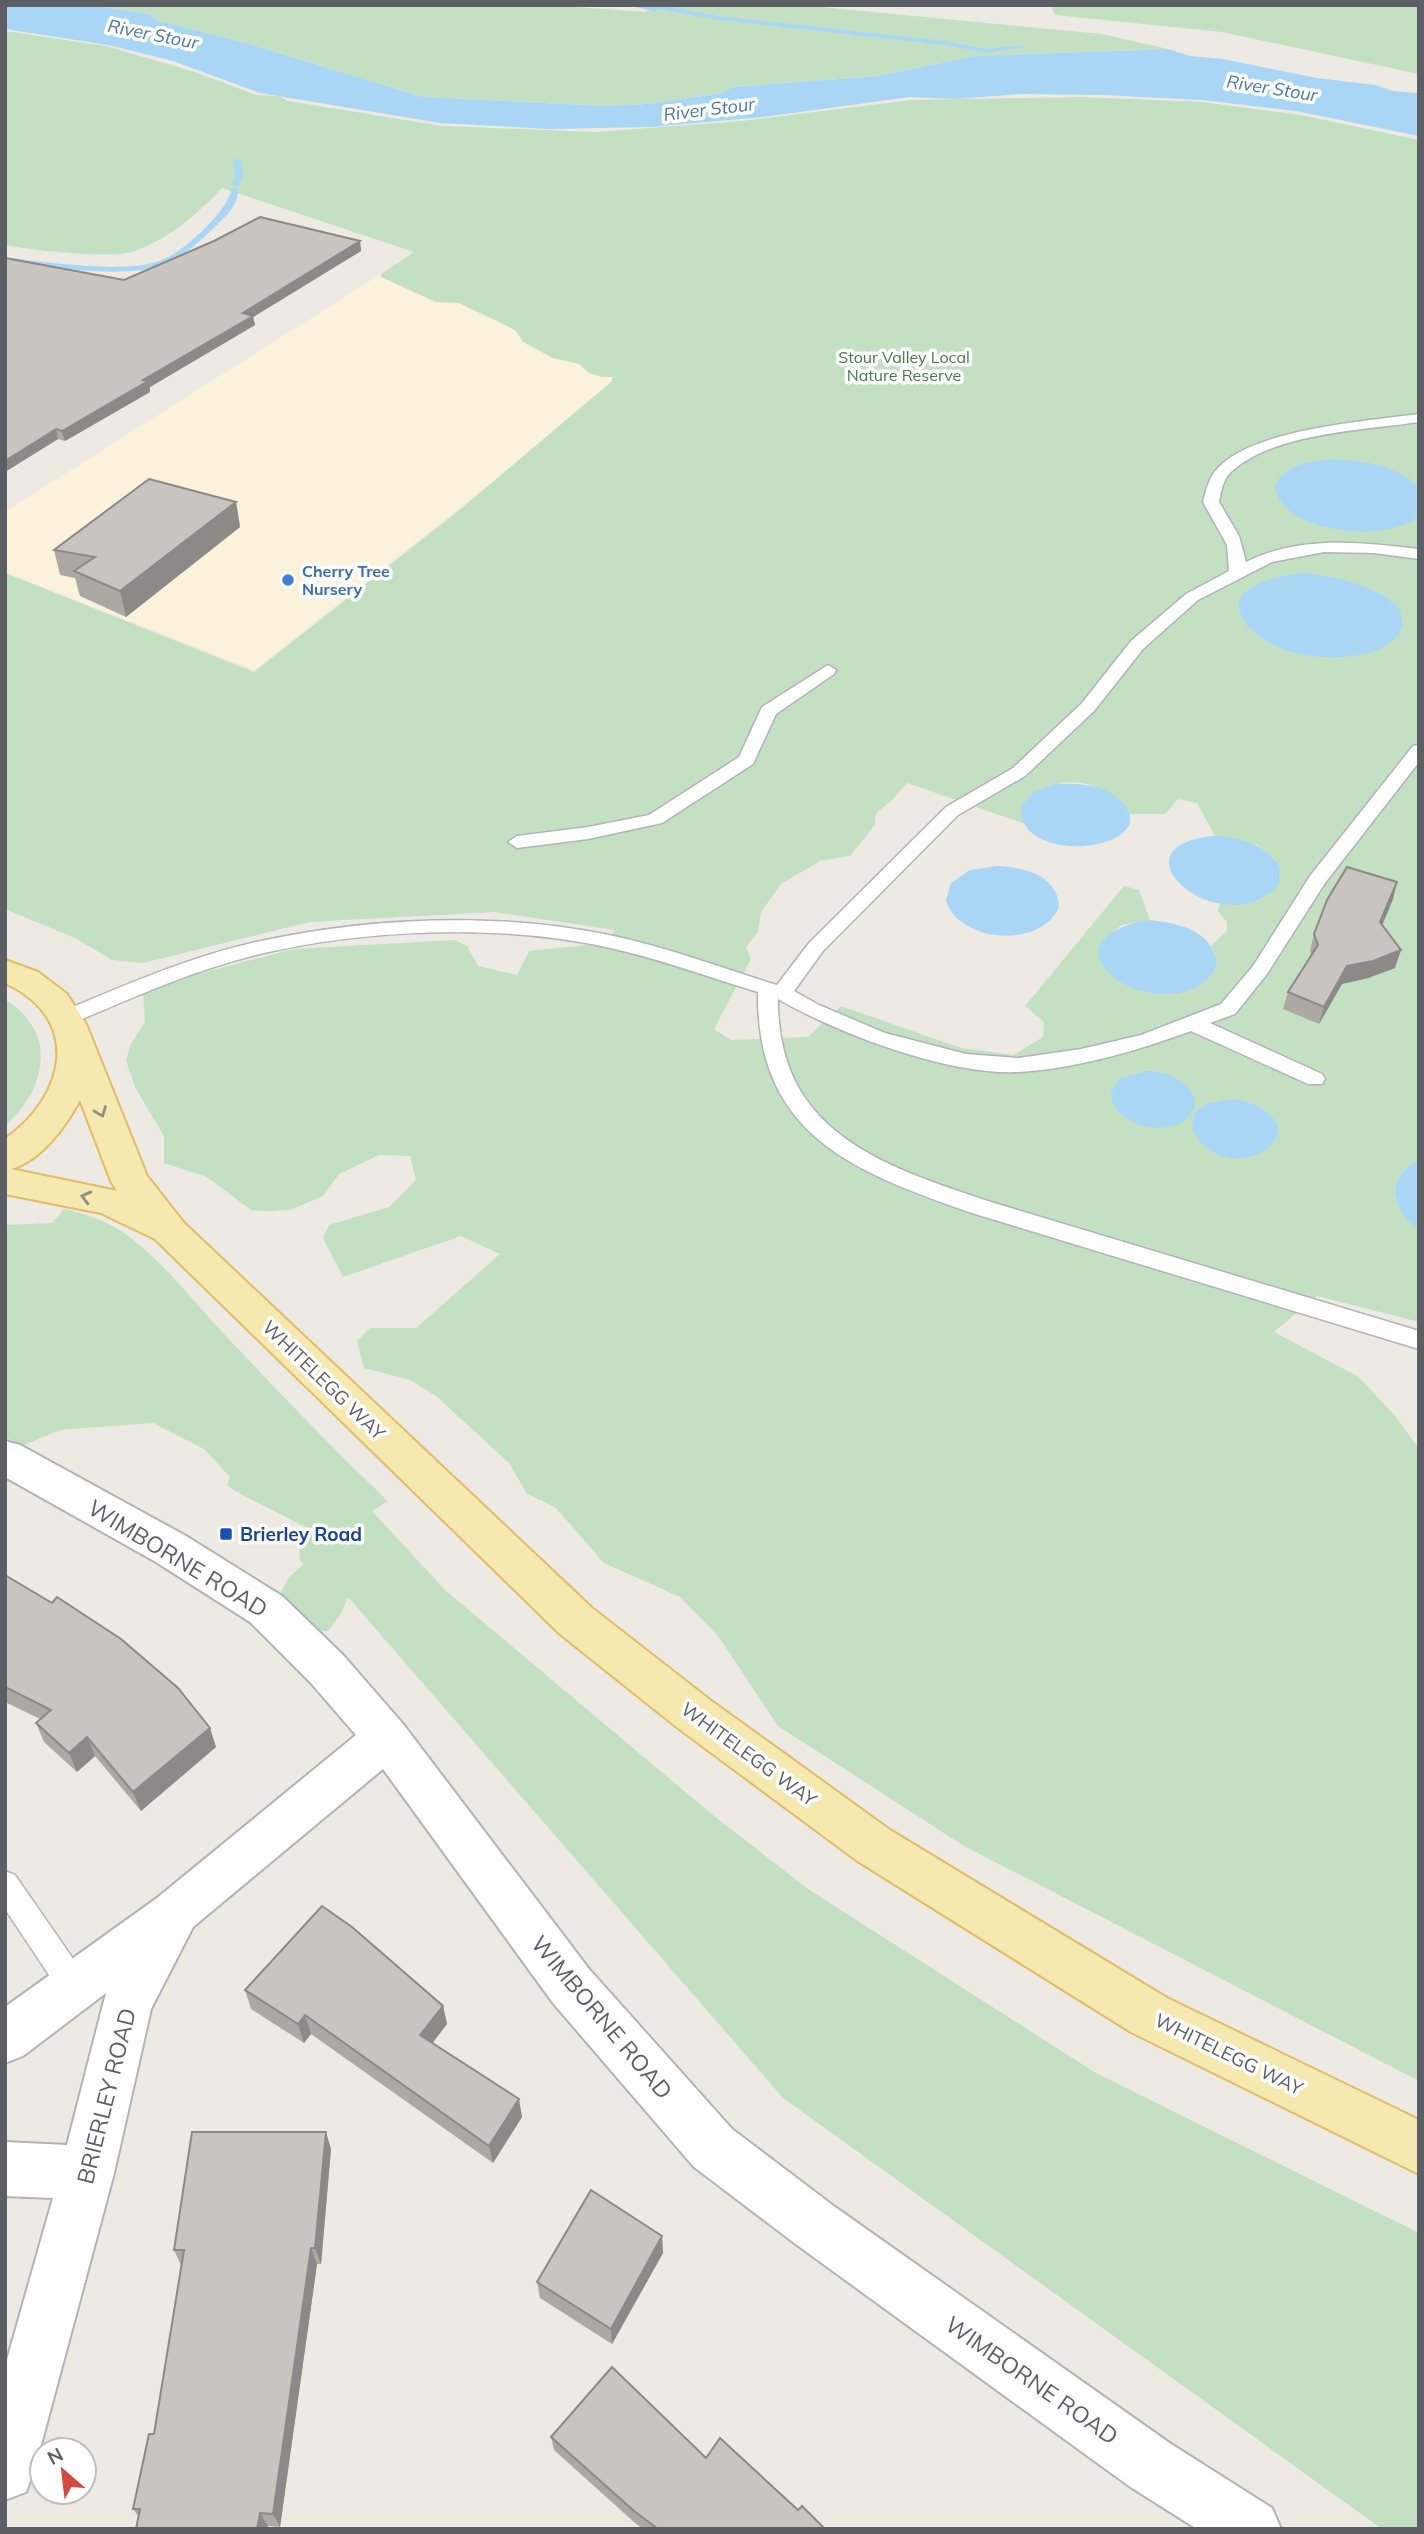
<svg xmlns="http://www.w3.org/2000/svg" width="1424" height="2534" font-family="Mulish,sans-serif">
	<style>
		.commercial { fill: #faf2db }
		.green { fill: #c3e1c2; fill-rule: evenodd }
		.water { fill: #aad6f5 }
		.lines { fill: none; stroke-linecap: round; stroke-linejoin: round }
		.stream { fill: #aad6f5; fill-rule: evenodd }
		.lane-casing { stroke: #b0b3b7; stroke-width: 3 }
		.street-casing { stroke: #b0b3b7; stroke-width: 4 }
		.primary-casing { stroke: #e1bc67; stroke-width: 4 }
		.lane { fill: #fff; fill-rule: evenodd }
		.street { fill: #fff; fill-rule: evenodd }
		.primary { fill: #f5e9af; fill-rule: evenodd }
		.wall { fill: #aca9a5 }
		.shaded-wall { fill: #8c8a86 }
		.building { fill: #c8c5c0; stroke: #8c8a86; stroke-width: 2 }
		.oneway { stroke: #918f7d }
		.shop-dot { fill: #3f7fe0; stroke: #fff; stroke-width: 2.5 }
		.transit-dot { fill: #1a4fb4; stroke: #fff; stroke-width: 2.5 }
		.labels { text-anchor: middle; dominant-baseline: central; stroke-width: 7; stroke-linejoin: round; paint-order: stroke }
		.far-park-label { font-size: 16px; fill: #3e7e40; stroke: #fff }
		.far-shop-label { font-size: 16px; font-weight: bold; fill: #366cbe; stroke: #fff; text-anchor: start }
		.far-water-label { font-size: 18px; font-style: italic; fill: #4a78a5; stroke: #fff }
		.street-label { font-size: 19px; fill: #5b5e62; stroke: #fff }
		.transit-label { font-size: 19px; font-weight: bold; fill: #164399; stroke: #fff; text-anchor: start }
		.near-street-label { font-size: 23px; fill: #5b5e62; stroke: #fff }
	</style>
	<rect width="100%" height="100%" fill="#eceae3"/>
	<path class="commercial" d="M411 255 635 370 254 670 5 572V512Z"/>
	<path class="green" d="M89 5H550L644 12 667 5H800L1102 34 1168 49 974 56 878 76 734 87 717 94 647 104 606 106 423 97 249 44 159 21 149 14Z
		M1051 5H1419V74L1222 32 1055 15Z
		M5 31 106 46 195 72 256 95 279 96 288 101 442 126 596 132 741 121 912 100 1081 97 1202 102 1301 115 1419 140V1322L1317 1296 1274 1332 1359 1377 1396 1417 1419 1449V2081L964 1846 778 1726 719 1637 680 1597 604 1563 555 1507 527 1494 509 1463 436 1396 410 1380 364 1368 357 1341 370 1328H416L500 1254 461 1236 343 1277 323 1238 329 1225 389 1207 416 1180 410 1156 379 1155 339 1174 323 1196 290 1210 267 1211 251 1210 207 1177 164 1163V1136L136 1089 126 1061 131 1044 145 1022 143 992 197 974 294 949 455 940 467 946 478 966 517 975 529 951 606 943 615 930 494 912 310 922 143 963 112 960 75 938 5 909V573L254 672 457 512 611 382 613 377H602L589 373 579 364 553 358 523 342 515 330 459 303 436 302 381 277V274L414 252 222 188C196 215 172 237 135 251 113 260 30 250 5 245ZM907 783 1025 824 1021 807C1031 800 1043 789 1054 785 1079 776 1118 791 1129 814H1165L1178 799 1197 803 1215 836 1257 845 1275 860 1262 898 1250 902 1220 903 1218 911 1227 922V931L1211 946 1216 955 1124 984 1104 967V939L1122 925 1150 920 1139 890 1124 886 1025 1006 1044 1022 1043 1037 1014 1055 961 1048 841 1006 808 1037 731 1040 714 1029 751 959 746 947 758 932 761 912 781 884 820 861 850 856 875 825 876 813 891 801Z
		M5 1000C59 1031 46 1091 5 1126Z
		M64 1209C89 1215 111 1222 131 1238 166 1265 194 1302 224 1334 278 1391 331 1447 388 1501L372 1511 445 1590 714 1816 808 1889 1096 2073 1419 2233V2529H1382L783 2098 348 1597 341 1614 328 1631C297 1633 289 1619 281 1592L289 1577 304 1564 300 1560 299 1546 311 1530 235 1491 227 1485 230 1477 204 1449 153 1423 60 1430 22 1446 5 1437V1225L52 1223Z"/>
	<path class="water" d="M5 5H89L149 14 159 21 249 44 423 97 606 106 647 104 717 94 734 87 878 76 974 56 1168 49 1190 56 1223 59 1317 78 1375 85 1393 91 1418 93 1419 136 1296 111 1202 100 1103 95 1022 94 955 99 910 97 763 117 651 127 549 129 440 123 260 93 173 61 108 45 5 29Z
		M1335 459C1364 461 1398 465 1419 488V516C1389 544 1280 534 1275 486 1286 463 1312 461 1335 459Z
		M1305 573C1329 575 1422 592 1399 634 1392 644 1379 650 1368 653 1332 663 1273 656 1248 626 1215 588 1280 575 1305 573Z
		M1055 784C1078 783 1104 784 1121 801 1168 849 1018 870 1021 807L1032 793Z
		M1215 836C1241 838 1266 844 1280 868L1279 885C1221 947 1104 845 1215 836Z
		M997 866C1023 867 1058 875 1059 907 1041 949 960 943 946 901L951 883 970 870Z
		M1150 920C1179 923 1213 931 1217 964 1203 1004 1139 1000 1112 976 1076 944 1120 923 1150 920Z
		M1147 1071C1168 1073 1185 1078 1195 1098 1197 1142 1112 1135 1111 1092L1119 1079Z
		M1238 1099C1337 1127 1225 1198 1192 1129L1194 1113 1207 1103Z
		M1419 1161V1230C1391 1211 1384 1176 1419 1161Z"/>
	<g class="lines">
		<path class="stream" d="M627 5H661L718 16 945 41 987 49 1021 45 1024 47 987 53 945 45 718 20 658 9 656 12Z
			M237 159 241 161C243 170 246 182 236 187L232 185 236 174 233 161Z
			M232 189H238C239 204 227 215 217 225 201 240 186 255 166 264 128 280 46 267 5 261V257C42 262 122 273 156 262 175 256 191 242 205 228 217 216 226 206 232 189Z"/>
		<g class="lane-casing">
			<path id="lane" d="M1419 414V422C1365 430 1272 433 1231 472 1223 479 1221 492 1219 502L1239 536 1246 562C1299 535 1362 542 1419 549V559L1374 553 1324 552 1272 562 1198 600 1143 649 1094 711 1025 776 958 815 823 951 794 991 819 1005 885 1033 966 1054 1019 1058 1081 1049 1141 1035 1221 1004 1253 966 1310 876 1413 746 1419 745V762L1325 883 1267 974 1235 1014 1210 1023 1322 1074 1325 1079 1322 1084H1308L1191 1031C1137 1051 1078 1068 1020 1072 949 1076 839 1034 778 999 777 1133 883 1166 991 1202L1419 1331V1349L975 1214C857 1173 756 1137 758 992 708 977 657 958 606 947 502 924 368 929 264 953 198 968 137 996 75 1022H61L58 1017 61 1012C126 985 191 956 261 941 370 917 500 912 609 935 666 947 722 968 777 985L809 943 946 807 1013 768 1082 703 1131 641 1186 594 1229 571 1227 545 1203 502C1206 490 1209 477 1218 468 1253 429 1368 421 1419 414Z
				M828 665 836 670 834 674 776 714 753 764 662 823 588 839 517 848 508 842 517 836 588 827 649 815 739 757 762 707Z
				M5 1871 15 1875 85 1976 89 1986 85 1996 74 2000 63 1996 5 1909Z"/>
		</g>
		<g class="street-casing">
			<path id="street" d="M5 1441 20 1445 186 1536 282 1596 343 1655 403 1724 589 1969 732 2129 835 2207 1171 2444 1272 2508 1281 2529H1197L1129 2486 797 2245 694 2167 553 2003 383 1769 193 1927 151 2009 114 2173 34 2471 26 2492 5 2500V2367L53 2198 5 2196V2142L67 2145 106 1993 23 2056 5 2063V2007L157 1898 356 1735 311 1683 250 1622 156 1562 5 1477Z"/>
		</g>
		<g class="primary-casing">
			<path id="primary" d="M5 960 38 972 67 994 86 1024 147 1176 184 1223 592 1608 710 1700 890 1830 1167 1998 1419 2120V2174L1131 2032 856 1860 678 1728 560 1634 155 1239 101 1213 5 1194V1139C66 1096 83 1019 5 983ZM80 1100 111 1181 117 1191 11 1169C41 1161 66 1126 80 1100Z"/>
		</g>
		<use href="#lane" class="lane"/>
		<use href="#street" class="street"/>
		<use href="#primary" class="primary"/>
	</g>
	<path class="wall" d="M360 241 361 251 253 317 255 325 150 387V392L65 441 58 439 5 472 124 280Z
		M236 502 240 527 126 617 80 596 75 578 60 575 54 550Z
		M1397 882 1393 899 1382 925 1395 968 1368 978 1342 984 1319 1024 1283 1009 1288 992 1311 955 1310 951 1314 934Z
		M5 1575 216 1747 141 1811 95 1756 77 1772 44 1742 36 1723 40 1719 5 1702Z
		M245 1990 443 2006 447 2024 432 2043 522 2117 493 2163 311 2034 304 2043 251 2009Z
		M331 2149 321 2264H317L280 2527 268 2526 267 2529H136L139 2517 133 2509 154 2434 181 2265 174 2250Z
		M662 2236 663 2253 612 2344 540 2298 537 2282Z
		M551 2437 706 2458 798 2510 825 2529H643L635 2523 554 2450Z"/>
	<path class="shaded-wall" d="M360 241 361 251 253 317 255 325 150 387V392L65 441 62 431 143 380 243 313Z
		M56 429 58 439 5 472V461Z
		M236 502 240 527 126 617 120 591Z
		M1397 882 1393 899 1376 940 1380 922Z
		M1401 950 1395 968 1368 978 1342 984 1319 1024 1324 1007 1347 966Z
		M210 1728 216 1747 141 1811 133 1792Z
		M87 1737 95 1756 77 1772 69 1753Z
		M443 2006 447 2024 424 2054 420 2035Z
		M305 2015 311 2034 304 2043 298 2024Z
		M519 2099 522 2117 493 2163 489 2146Z
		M326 2132 331 2149 321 2264 315 2248Z
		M662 2236 663 2253 612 2344 611 2329Z
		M311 2248 317 2264 280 2527 273 2514Z
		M260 2513 268 2526 267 2529H257Z"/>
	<path class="building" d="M260 217 360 241 243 313 253 316 143 380 148 381 62 431 56 429 5 461V258L124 280 214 241Z
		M149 479 236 502 120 591 74 571 95 557 54 550Z
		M1347 867 1397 882 1380 922 1401 950 1373 961 1347 966 1324 1007 1288 992 1318 945 1314 934 1327 900Z
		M5 1575 52 1603 57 1597 121 1639 178 1688 210 1728 133 1792 87 1737 69 1753 36 1723 51 1710 5 1687Z
		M322 1906 352 1927 443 2006 420 2035 519 2099 489 2146 305 2015 298 2024 245 1990Z
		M192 2132H326L315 2248H311L273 2514 260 2513 257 2529H136L140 2509H133L149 2434H154L184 2250H174Z
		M591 2190 662 2236 611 2329 537 2282Z
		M612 2367 706 2458 720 2438 798 2510 802 2506 825 2529H658L634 2511 551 2437Z"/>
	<defs><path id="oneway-chevron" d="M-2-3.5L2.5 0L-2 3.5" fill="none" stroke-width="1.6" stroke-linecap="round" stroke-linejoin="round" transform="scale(1.75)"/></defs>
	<g class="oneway">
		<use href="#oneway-chevron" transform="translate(101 1112) rotate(69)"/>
		<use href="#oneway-chevron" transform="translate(86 1197) rotate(-166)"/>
	</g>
	<circle class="shop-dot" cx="288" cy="580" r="7"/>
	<rect class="transit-dot" x="219" y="1527" width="14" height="14" rx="3.5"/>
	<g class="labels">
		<g class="far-park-label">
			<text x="904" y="357">Stour Valley Local<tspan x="904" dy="18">Nature Reserve</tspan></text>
		</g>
		<g class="far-shop-label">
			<text x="302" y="571">Cherry Tree<tspan x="302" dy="18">Nursery</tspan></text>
		</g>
		<g class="far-water-label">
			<text transform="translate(153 34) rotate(11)">River Stour</text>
			<text transform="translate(1272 88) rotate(9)">River Stour</text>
			<text transform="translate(709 109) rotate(-7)">River Stour</text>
		</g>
		<g class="street-label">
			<text transform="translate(324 1380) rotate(44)">WHITELEGG WAY</text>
			<text transform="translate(749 1754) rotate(36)">WHITELEGG WAY</text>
			<text transform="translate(1229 2054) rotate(26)">WHITELEGG WAY</text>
		</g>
		<g class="transit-label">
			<text x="240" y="1534">Brierley Road</text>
		</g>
		<g class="near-street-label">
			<text transform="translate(178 1558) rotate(31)">WIMBORNE ROAD</text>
			<text transform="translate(602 2017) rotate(50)">WIMBORNE ROAD</text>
			<text transform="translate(106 2096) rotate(-76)">BRIERLEY ROAD</text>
			<text transform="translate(1032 2380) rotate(35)">WIMBORNE ROAD</text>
		</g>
	</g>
	<rect width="1424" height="2534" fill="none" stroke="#5b5e62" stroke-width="14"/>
	<g transform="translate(63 2471) rotate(332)"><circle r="33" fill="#ffffff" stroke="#bdbfc0" stroke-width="2"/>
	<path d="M0-5L12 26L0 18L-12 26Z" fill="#d54940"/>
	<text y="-10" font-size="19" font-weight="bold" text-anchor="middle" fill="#5b5e62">N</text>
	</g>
</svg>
